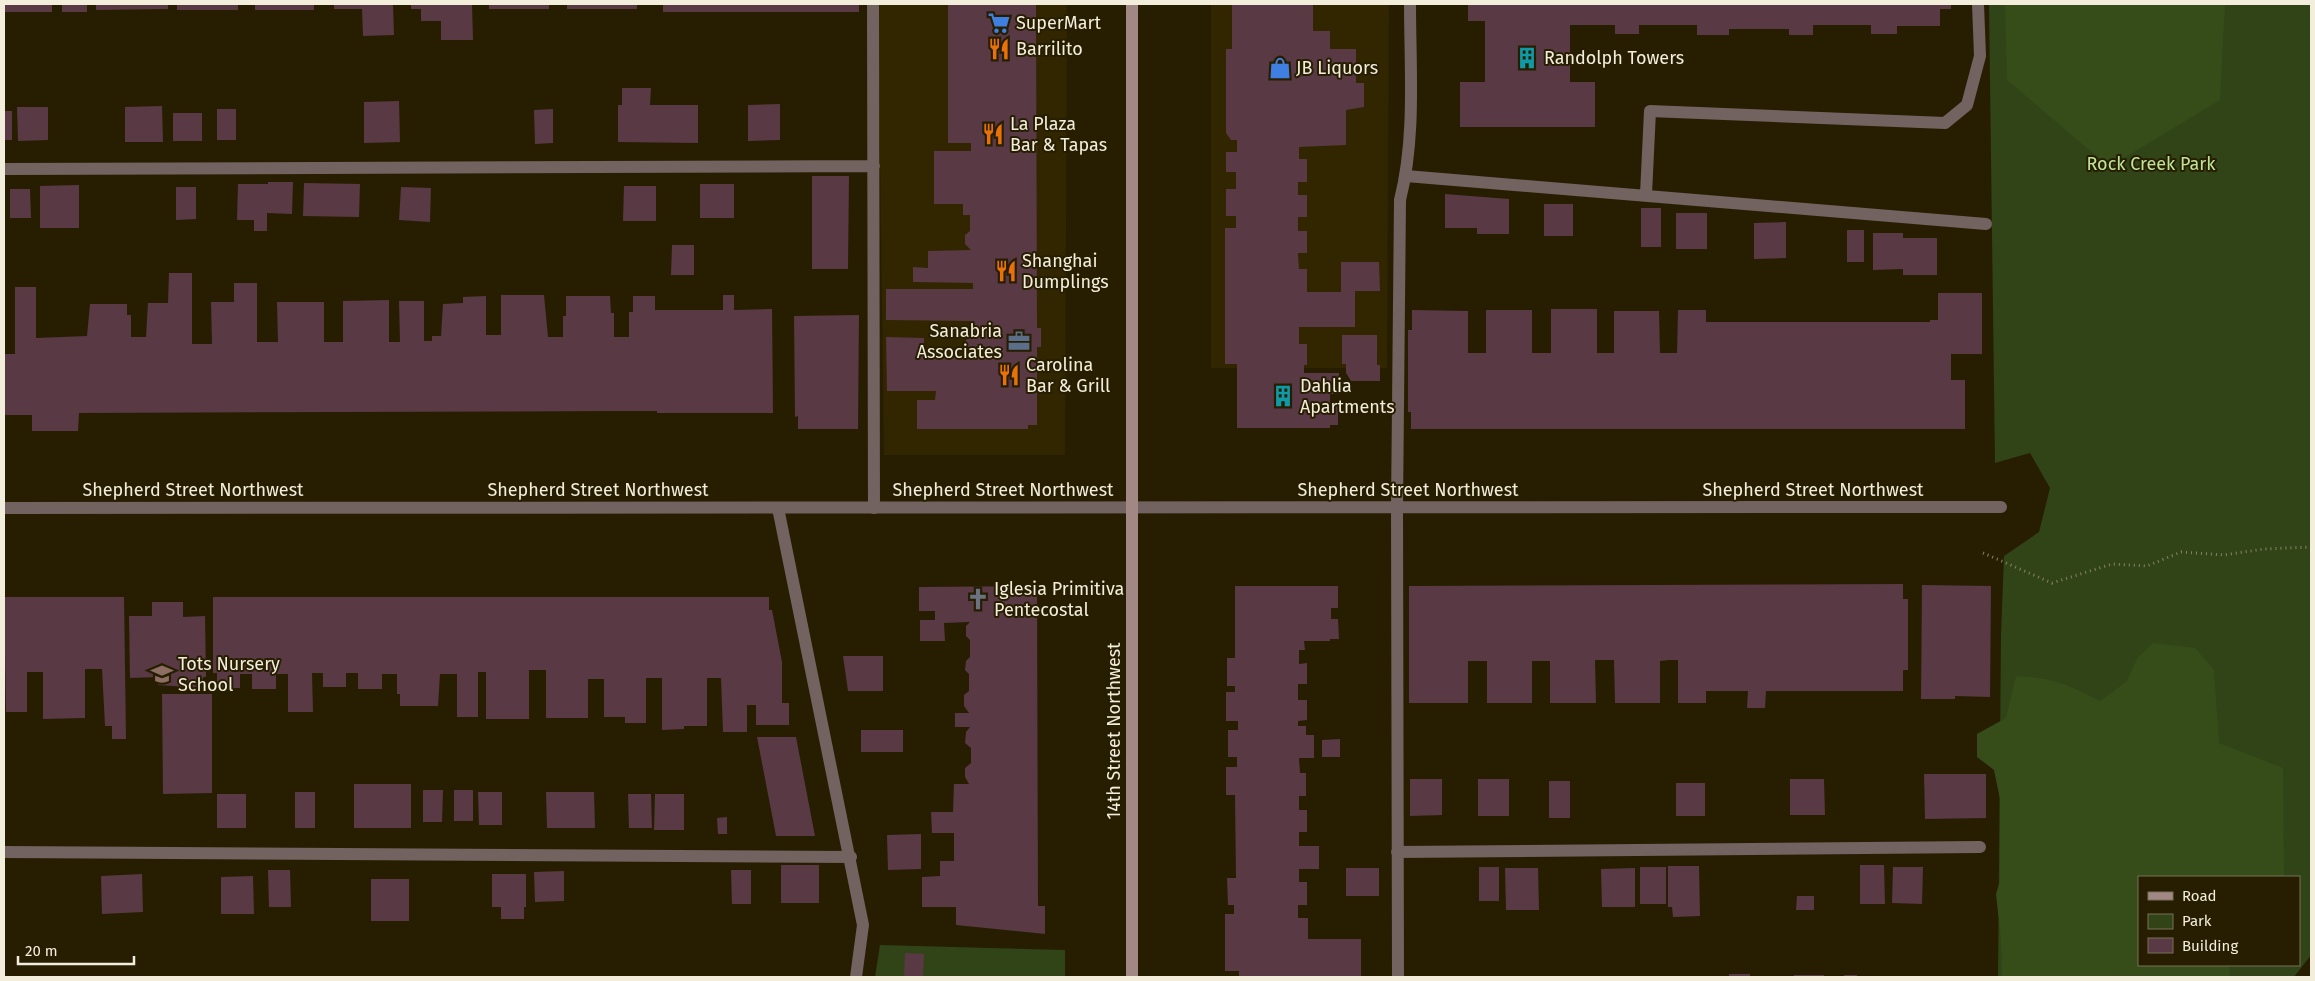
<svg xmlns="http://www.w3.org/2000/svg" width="2315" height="981" font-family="'Fira Sans',sans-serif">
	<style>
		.built { fill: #312600 }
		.green { fill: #304417; fill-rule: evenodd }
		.forest { fill: #364d19 }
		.building { fill: #583944 }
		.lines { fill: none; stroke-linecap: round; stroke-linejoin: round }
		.path { stroke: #888069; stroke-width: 3; stroke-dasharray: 1 4; stroke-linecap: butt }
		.service { stroke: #726260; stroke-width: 12 }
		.minor { stroke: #726260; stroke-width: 12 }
		.secondary { stroke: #a18884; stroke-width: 12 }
		.labels { text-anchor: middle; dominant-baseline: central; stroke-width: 4; stroke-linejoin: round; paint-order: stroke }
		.poi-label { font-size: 18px; fill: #f3eddc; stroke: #271e02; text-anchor: start }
		.park-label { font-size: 18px; fill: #bee596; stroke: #271e02 }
		.street-label { font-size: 18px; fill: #f3eddc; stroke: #271e02 }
	</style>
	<rect width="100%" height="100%" fill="#271e02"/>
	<path class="built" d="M878 4H1067L1065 455H884Z
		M1211 4H1389L1387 368H1211Z"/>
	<path class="green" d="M1989 4H2311V955L2294 977H1998L2001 635 2004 556 2039 532 2050 488 2030 453 1995 463ZM2139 877H2299V965H2139Z
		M880 945 1065 950V977H875Z"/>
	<path class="forest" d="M2005 4H2225L2220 100 2109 167 2007 80Z
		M2153 643 2195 648 2214 670 2219 743 2283 768 2284 877H2139V965H2229L2230 977H2002L2001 939 1996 894 2000 881V799L1994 770 1977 757V734L2006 718 2016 676C2053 678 2067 684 2100 701L2126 682 2138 657Z"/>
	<path class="building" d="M4 4H52V12H4Z
		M62 4H87V12H62Z
		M96 4H168V9L96 10Z
		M177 4H238V10H177Z
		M255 4H314V10H255Z
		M334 4H393L394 35 363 36 362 9H334Z
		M411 4H472L473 40H441V21H421V9H411Z
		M489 4H549V9H489Z
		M567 4H637V9H567Z
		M663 4H859V12H663Z
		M948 4H1036L1037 319V328H1041V347H1037V425H1028V429H917V400H935L936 391H887L886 337 924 338V355H971L966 349V340L970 337V321L886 320V289H973V283L913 282V267L928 268V251L971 250 965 244V235L970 231V215H963V204H934V151H971V143H948Z
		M1232 4H1313V31H1330V49H1356V83H1364V107L1346 110V145L1299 147V159H1307V182H1298V195H1307V217H1298V231H1307V253H1298V255L1299 269H1307V292H1341V262H1379L1380 291H1355V327H1299V344H1307V365H1304V373H1339V394H1330V406H1338V425H1330V428H1237V364H1225V228H1236V216H1226V189H1236V172H1226V152H1237V140H1231L1226 133V49H1232Z
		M1468 4H1951V9H1940V26H1897V34H1871V25H1813V35H1789V29H1729V35H1697V25H1639V34H1615V25H1570V82H1595V127H1460V82H1485V21H1468Z
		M622 88H651L650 105H698V143L618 142V105H622Z
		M399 101 400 142 364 143V102Z
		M780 104V140L748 141V105Z
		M162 106 163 142H125V107Z
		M17 107H48V140L18 141Z
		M217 109H236V140H217Z
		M553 109V143L535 144 534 110Z
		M4 111H12V140H4Z
		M173 113H202V141H173Z
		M812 176H849L848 269H812Z
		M268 182H293L292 214 267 213V231H254V220H237L238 184H268Z
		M304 183 360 184 359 217 303 216Z
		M700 184H734V218H700Z
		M79 185V228H40V186Z
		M624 186H656V221H623Z
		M176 187H196V219L176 220Z
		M401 187 431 188 430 222 399 220Z
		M10 189H30L31 218H10Z
		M1445 194 1509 199V234H1477V228H1445Z
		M1544 204H1573V236H1544Z
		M1641 208H1661V247H1641Z
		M1676 213H1707V249H1676Z
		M1786 222V258L1754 259V223Z
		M1847 230H1864V262H1847Z
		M1873 233H1903V238H1937V275H1903V269L1873 270Z
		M672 245H694V275H671Z
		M169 273H192V344H212L211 302H234V283H257V342H278L277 302H324V342H343V301L389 300V342H400L399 301H424V341H432V336H441L443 304 463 303V297L486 296V335H501V295H544L548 337H563V316H566V296H610L611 313H614V337H629V312H633V296H655V310H723V295H734V310L772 309 773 413H657V411H622L79 413 78 431H32V415H4V354H15V287H36V338L87 336 90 304H127V315H131V337H146L148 303H168Z
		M1938 293H1982V354H1951V380H1965V429H1411V412H1408V330H1412V310L1468 311V353H1486V310H1532V353H1551V309H1597V353H1614V311H1659L1660 353H1677L1678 310H1706V322H1930V320H1938Z
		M859 315 858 429H798V416L795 417 794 316Z
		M1342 335H1377V365H1380V381H1351L1346 373V364H1342Z
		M1903 584V599H1908V670H1903V691H1766L1765 708H1747L1748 691H1706V703H1678V660H1669L1660 661V703H1615L1614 660H1595L1596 703H1550V661H1532V703H1487V661H1468V703H1409V586Z
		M1922 585 1991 586 1990 697 1955 696V699H1921Z
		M1037 586 1038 906H1045V934L956 925V907H922V877L940 876V861H954V833H932L931 812H953L954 784H969L965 777V768L971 763V748L965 743 966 732 970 727H955V713H969L964 706V695L969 691V674L965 670 966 661 970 657V640L966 636V626L970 622 944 623 945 641H920V620H935V611H919V587Z
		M1235 586H1338V608H1331V619H1338L1339 639H1330V641H1304L1305 650H1299V664L1307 663V684H1298V700H1307V720L1298 721V726H1306V735H1314V758H1299L1300 773H1306V796H1299V810H1307V832H1299V846H1319V869H1299V882H1307V905H1298V918H1308V939H1361V977H1239V971H1225V914H1234V905H1228L1227 878H1236L1235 795H1226V767H1237V757H1228V730H1238V721H1226V692H1235V686H1227V658H1235Z
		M4 597H124L126 739H112V726H105L102 669H85V718L43 719V672H27V712H6Z
		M213 597H769V610H772L782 662V703H789V725H756V705H747V732H723L721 678H707V726H684V729L662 730V678H646V723H625V717H604V679H588V718H546V670H529V719H486V672H478V717H457V674H440L438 706H400V694H397V674H382V689H358V673H346V687H323V673H312L313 712H288V674H276V689H252V674H240V688H217V673H213Z
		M152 602H183V617L205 616 206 677H203V688L158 685V677L130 678 129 616H152Z
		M843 656H883V691H848Z
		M162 694H212V793L163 794Z
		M861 730H903V752H861Z
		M757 737H796L815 836H776Z
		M1340 739V757H1322V740Z
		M1924 774H1986V818L1925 819Z
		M1410 779H1442V815L1410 816Z
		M1478 779H1509V816H1478Z
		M1790 779H1824L1825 815H1790Z
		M1549 781H1570V818H1549Z
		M1676 783H1705V816H1676Z
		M354 784H411V828H354Z
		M423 790H443L442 822H423Z
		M454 790H473V821H454Z
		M295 792H315V828H295Z
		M478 792H502V825H479Z
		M546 792H594L595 828H547Z
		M217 794H246V828H217Z
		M628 794H651L652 828H629Z
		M655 794H684V830H654Z
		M727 817V834H718L717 818Z
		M921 834V869L888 870 887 835Z
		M781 865H819V903H781Z
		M1860 865H1884L1885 904H1860Z
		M1668 866H1699L1700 916 1673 917 1672 907H1668Z
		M1479 867H1499V901H1479Z
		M1640 867H1666V904H1640Z
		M1893 867H1923L1922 904 1892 903Z
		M1346 868H1379V896H1346Z
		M1505 868H1538L1539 910H1506Z
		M1635 868V907H1602L1601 869Z
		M268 870H290L291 907H269Z
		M731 870H751V904H732Z
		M564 871V901L535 902 534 872Z
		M142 874 143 912 102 914 101 876Z
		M492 874H526V907H524V919H501V907H492Z
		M253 876 254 914H221V877Z
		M371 879H409V921H371Z
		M1797 896H1814V910H1796Z
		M905 953 924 954 923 977H904Z
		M1729 974H1750V977H1729Z
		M1794 975H1824V977H1794Z
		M1844 975H1857V977H1844Z"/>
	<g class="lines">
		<path class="path" d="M1983 553 2052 583 2112 564 2147 566 2181 552 2224 555 2264 549 2311 547"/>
		<path class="service" d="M873 4 874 508
			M4 169 874 166
			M1406 176 1986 224
			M1646 194 1650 111 1945 123 1967 105 1980 56 1978 4
			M778 508 863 925 856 977
			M4 852 851 857
			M1397 852 1980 847
			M1398 977 1397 508 1400 200C1416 137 1410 68 1410 4"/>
		<path class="minor" d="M4 508 2001 507"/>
		<path class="secondary" d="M1132 4V977"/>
	</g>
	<defs>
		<g id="supermarket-bare" transform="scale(1.725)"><path d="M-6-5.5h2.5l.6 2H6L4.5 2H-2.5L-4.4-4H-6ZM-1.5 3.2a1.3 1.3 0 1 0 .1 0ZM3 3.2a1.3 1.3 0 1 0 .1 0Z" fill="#3f7fe0" stroke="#271e02" stroke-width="2.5" paint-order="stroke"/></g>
		<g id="restaurant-bare" transform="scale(1.725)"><path d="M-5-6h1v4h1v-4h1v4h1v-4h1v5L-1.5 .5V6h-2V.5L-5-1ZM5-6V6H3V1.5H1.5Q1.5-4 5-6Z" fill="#e8710a" stroke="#271e02" stroke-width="2.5" paint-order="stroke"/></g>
		<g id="building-bare" transform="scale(1.725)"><path d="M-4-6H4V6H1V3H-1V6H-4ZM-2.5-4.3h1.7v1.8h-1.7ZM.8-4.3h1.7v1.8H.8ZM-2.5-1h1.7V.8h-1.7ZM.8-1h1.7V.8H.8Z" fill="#0f9aa8" stroke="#271e02" stroke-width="2.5" paint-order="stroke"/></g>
		<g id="shop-bare" transform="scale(1.725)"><path d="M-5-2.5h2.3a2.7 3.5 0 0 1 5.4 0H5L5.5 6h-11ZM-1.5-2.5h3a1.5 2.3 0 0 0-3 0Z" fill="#3f7fe0" stroke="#271e02" stroke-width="2.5" paint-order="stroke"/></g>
		<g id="office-bare" transform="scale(1.725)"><path d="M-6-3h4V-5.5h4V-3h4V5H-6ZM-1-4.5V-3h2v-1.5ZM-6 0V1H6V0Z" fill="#5c6f8a" stroke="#271e02" stroke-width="2.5" paint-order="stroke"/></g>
		<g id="church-bare" transform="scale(1.725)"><path d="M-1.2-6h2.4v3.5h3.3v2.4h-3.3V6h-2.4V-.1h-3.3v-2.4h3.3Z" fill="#6b7280" stroke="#271e02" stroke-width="2.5" paint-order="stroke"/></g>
		<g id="school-bare" transform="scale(1.725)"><path d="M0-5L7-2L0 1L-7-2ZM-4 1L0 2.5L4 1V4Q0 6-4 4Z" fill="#8d6e63" stroke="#271e02" stroke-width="2.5" paint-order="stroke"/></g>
	</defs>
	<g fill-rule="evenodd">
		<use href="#supermarket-bare" x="999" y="23"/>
		<use href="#restaurant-bare" x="999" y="49"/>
		<use href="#building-bare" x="1527" y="58"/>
		<use href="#shop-bare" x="1280" y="68"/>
		<use href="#restaurant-bare" x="993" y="134"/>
		<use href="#restaurant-bare" x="1006" y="271"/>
		<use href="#office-bare" x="1019" y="341"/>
		<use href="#restaurant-bare" x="1009" y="375"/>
		<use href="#building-bare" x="1283" y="396"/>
		<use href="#church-bare" x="978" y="599"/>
		<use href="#school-bare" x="162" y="674"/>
	</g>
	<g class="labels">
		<g class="poi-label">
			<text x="1016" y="23">SuperMart</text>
			<text x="1016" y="49">Barrilito</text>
			<text x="1544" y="58">Randolph Towers</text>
			<text x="1296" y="68">JB Liquors</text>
			<text x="1010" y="124">La Plaza<tspan x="1010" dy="21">Bar &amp; Tapas</tspan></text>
			<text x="1022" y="261">Shanghai<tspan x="1022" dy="21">Dumplings</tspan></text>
			<text x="1002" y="331" text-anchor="end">Sanabria<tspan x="1002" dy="21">Associates</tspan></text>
			<text x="1026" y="365">Carolina<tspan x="1026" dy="21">Bar &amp; Grill</tspan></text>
			<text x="1300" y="386">Dahlia<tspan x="1300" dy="21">Apartments</tspan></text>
			<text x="994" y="589">Iglesia Primitiva<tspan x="994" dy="21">Pentecostal</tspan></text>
			<text x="178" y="664">Tots Nursery<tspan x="178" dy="21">School</tspan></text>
		</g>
		<g class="park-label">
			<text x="2151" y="164">Rock Creek Park</text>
		</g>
		<g class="street-label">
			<text x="193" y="490">Shepherd Street Northwest</text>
			<text x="598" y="490">Shepherd Street Northwest</text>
			<text x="1003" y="490">Shepherd Street Northwest</text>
			<text x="1408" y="490">Shepherd Street Northwest</text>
			<text x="1813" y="490">Shepherd Street Northwest</text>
			<text transform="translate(1114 731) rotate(-90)">14th Street Northwest</text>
		</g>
	</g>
	<rect width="2315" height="981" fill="none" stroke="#f3eddc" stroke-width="10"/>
	<rect x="2138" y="876" width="162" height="90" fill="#271e02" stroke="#797159"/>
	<rect x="2148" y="892" width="25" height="8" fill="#a18884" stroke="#797159"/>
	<text x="2182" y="901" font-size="15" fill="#f3eddc">Road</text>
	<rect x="2148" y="914" width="25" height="15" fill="#304417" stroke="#797159"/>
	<text x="2182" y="926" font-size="15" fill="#f3eddc">Park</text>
	<rect x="2148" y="938" width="25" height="15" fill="#583944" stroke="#797159"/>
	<text x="2182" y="951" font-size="15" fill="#f3eddc">Building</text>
	<path d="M18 956v8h116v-8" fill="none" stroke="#f3eddc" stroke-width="2.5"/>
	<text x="25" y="956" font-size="15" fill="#f3eddc" stroke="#271e02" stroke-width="4" paint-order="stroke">20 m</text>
</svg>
